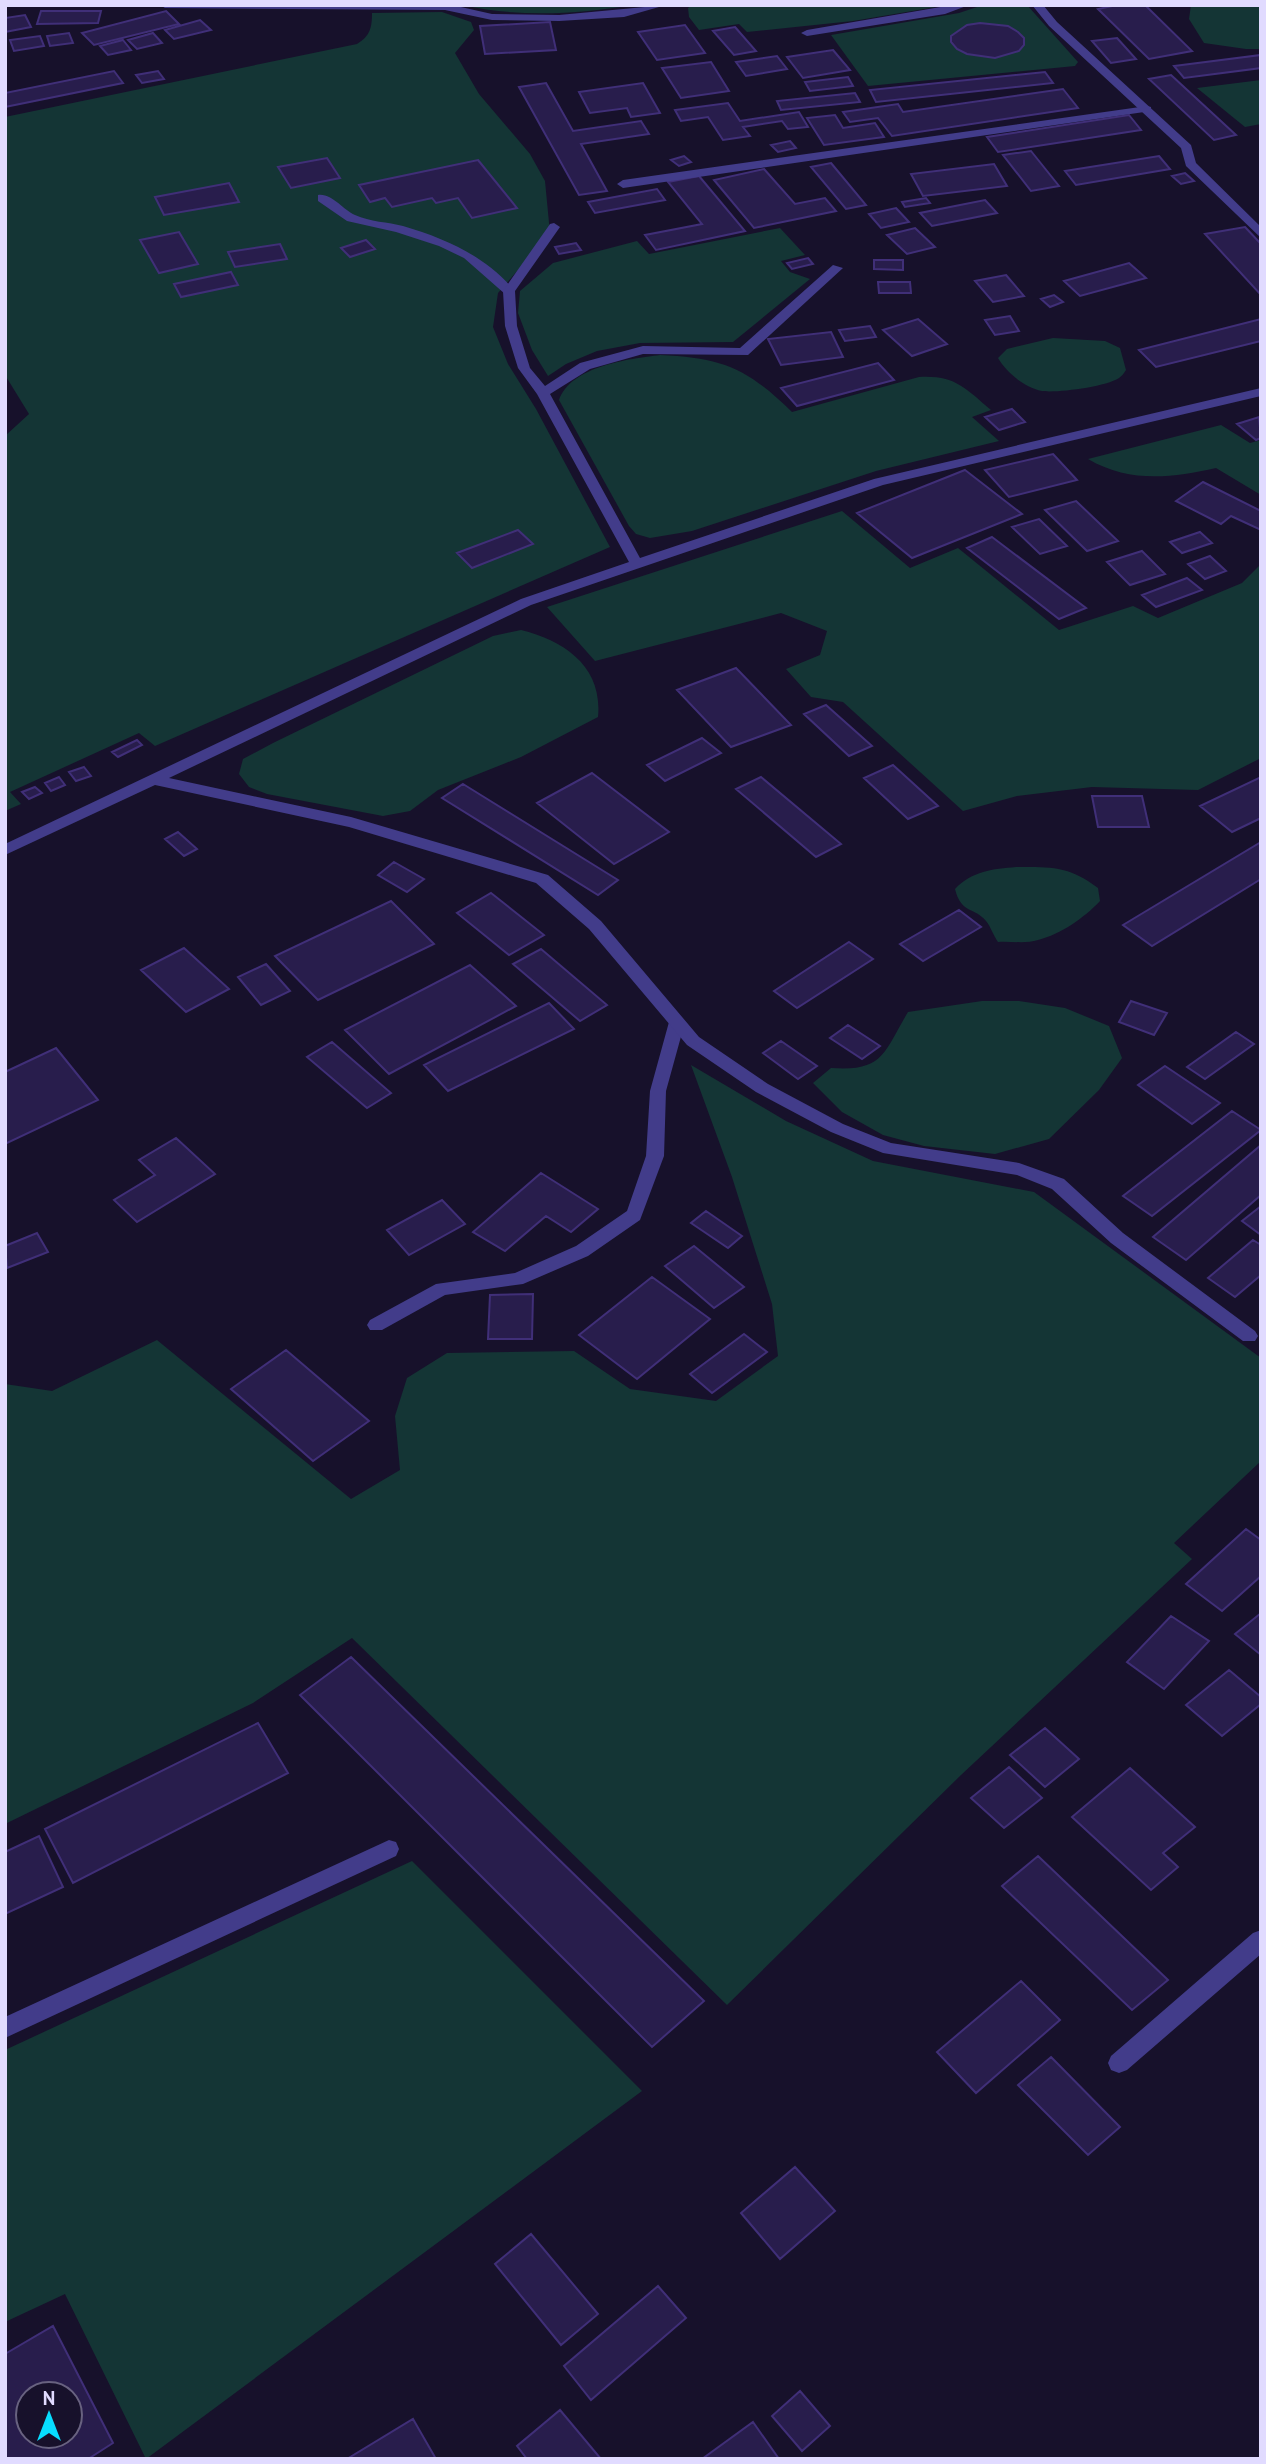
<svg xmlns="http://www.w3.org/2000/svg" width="1266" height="2464" font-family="'PT Sans',sans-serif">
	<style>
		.green { fill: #143535 }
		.building { fill: #281d4c; stroke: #402f78; stroke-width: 2; fill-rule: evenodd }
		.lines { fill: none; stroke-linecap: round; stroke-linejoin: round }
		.lane { fill: #423c8a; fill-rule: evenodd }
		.street { fill: #423c8a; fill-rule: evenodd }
	</style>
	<rect width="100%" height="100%" fill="#17112b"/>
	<path class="green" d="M463 5H634C578 14 520 18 463 5Z
		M692 5H948L853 21 747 32 739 24 699 30 689 17 688 8Z
		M983 5H1027L1078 62 1075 66 868 86 831 35 959 13Z
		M1191 5H1261V49H1246L1204 43 1189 19Z
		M442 12 471 22 474 30 455 53 479 94 530 154 545 181 550 233 498 293 493 327 508 364 536 409 610 547 155 746 139 733 10 792 21 804 5 811V436L29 414 5 375V117L357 44C370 36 372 28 372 13Z
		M1261 80V124L1245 127 1197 88Z
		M780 228 805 255 781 261 790 272 810 279 733 342 640 343 597 351 566 364 548 376 532 350 518 313 520 291 553 263 637 241 649 254Z
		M1053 338 1105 341 1120 348 1126 370C1124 373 1122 376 1119 378 1105 387 1057 393 1042 391 1024 387 1007 373 998 358L1007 349Z
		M660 355C723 358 747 368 792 412L919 377C955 375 965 388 991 410L972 417 999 441 876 471 692 531 650 538 636 534 629 526 559 400C571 366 629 359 660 355Z
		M1221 425 1250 443 1261 440V495L1216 468C1171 478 1129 483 1088 459Z
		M842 511 910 568 958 548 1059 630 1133 606 1158 618 1242 583 1261 564V758L1198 790 1092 787 1017 796 963 811 843 702 811 697 786 669 820 655 827 631 781 613 595 661 547 607Z
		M521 630C565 641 603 667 598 717L521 757 438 790 410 811 383 816 267 794 249 787 239 774 243 759 273 743 493 636Z
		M1016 867C1052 867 1069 866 1098 888L1100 901C1084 918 1061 934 1038 940 1026 944 1010 941 998 942 993 935 991 927 986 921 975 907 961 914 955 889 972 871 993 869 1016 867Z
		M982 1001H1019L1065 1008 1109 1026 1122 1058 1099 1090 1049 1139 995 1154 924 1146 883 1135 842 1112 813 1083 831 1068C884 1072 884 1052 908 1012Z
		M691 1065 786 1121 873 1161 1034 1192 1261 1358V1461L1174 1543 1192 1559 961 1775 727 2005 352 1638 253 1703 5 1824V1384L52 1391 157 1340 351 1499 400 1470 395 1416 407 1378 447 1353 574 1351 630 1389 716 1401 778 1356 772 1304 732 1177Z
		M412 1861 642 2091 146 2459 65 2294 5 2322V2050Z"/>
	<path class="building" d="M1117 5H1145L1192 51 1149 59 1098 9Z
		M41 11H101L98 23 37 24Z
		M166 11 179 24 94 45 82 33Z
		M25 15 31 27 5 32V18Z
		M200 20 211 30 174 39 165 30Z
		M550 22 556 50 485 54 480 26Z
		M980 23 1008 26 1018 32 1024 38V45L1019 51 995 58 967 54 957 49 951 42V36L967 25Z
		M685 25 705 53 657 60 638 32Z
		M735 27 756 51 734 55 713 31Z
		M69 33 73 43 50 46 47 36Z
		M153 33 162 43 137 49 128 40Z
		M40 36 44 46 14 51 10 40Z
		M1117 38 1136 59 1111 63 1092 41Z
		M123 40 131 50 108 55 100 46Z
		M833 50 850 70 803 78 787 57Z
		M1261 55V68L1184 78 1174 66Z
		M777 56 787 69 746 76 736 62Z
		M711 62 729 91 681 98 662 68Z
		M114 71 123 83 5 107V93Z
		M158 71 164 79 142 83 136 75Z
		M1045 72 1053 83 876 102 870 90Z
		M1171 75 1236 135 1214 140 1149 79Z
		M848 77 853 86 810 91 805 82Z
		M546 83 573 131 641 121 649 134 581 144 607 191 579 195 519 87Z
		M643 83 660 113 631 117 627 108 590 113 579 92Z
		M1063 89 1078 108 892 136 878 118 850 122 843 112 898 104 903 112Z
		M855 93 860 102 781 110 777 101Z
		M728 103 740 121 799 112 808 127 788 129 782 121 743 127 750 136 723 140 708 117 681 121 675 110Z
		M835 115 843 128 875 123 884 137 824 145 807 118Z
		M1129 115 1141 130 998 152 987 137Z
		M790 141 796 148 778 152 771 145Z
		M1031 151 1059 186 1031 191 1003 155Z
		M684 156 691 162 679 166 671 160Z
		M1159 156 1170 169 1076 185 1065 171Z
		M327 158 340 178 291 188 278 167Z
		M478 160 517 208 472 218 458 198 436 203 432 198 392 207 385 198 370 202 359 185Z
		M831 163 866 205 846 209 811 167Z
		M994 164 1007 186 923 196 911 174Z
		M764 169 795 204 825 198 836 211 754 228 714 180Z
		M1185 173 1194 181 1181 184 1172 176Z
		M699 176 745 231 656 250 645 235 702 224 668 182Z
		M229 183 239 202 164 215 155 197Z
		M657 189 665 200 595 213 588 202Z
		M926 198 930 203 905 207 902 202Z
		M985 200 997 213 932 226 920 213Z
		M896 208 909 222 881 228 869 214Z
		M1245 227 1261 244V295L1205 234Z
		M915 228 935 247 907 254 887 235Z
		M179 232 198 264 159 273 140 240Z
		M366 240 375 249 350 257 341 248Z
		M576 243 581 250 559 254 555 247Z
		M280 244 287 259 235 267 228 252Z
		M808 258 813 264 792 269 787 263Z
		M874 260H903V270L874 269Z
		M1129 263 1146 278 1080 296 1064 281Z
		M231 272 238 285 181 297 174 284Z
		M1006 275 1024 296 993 302 975 281Z
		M878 282H910L911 293H879Z
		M1054 295 1063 302 1050 307 1041 299Z
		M1010 316 1019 331 995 335 985 320Z
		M918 319 947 344 912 356 883 330Z
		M1261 319V341L1156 367 1139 350Z
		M870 326 876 337 845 341 839 330Z
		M831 332 843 357 781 365 768 339Z
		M878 363 894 380 797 406 781 388Z
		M1012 409 1025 422 999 430 985 417Z
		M1259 417 1261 438 1256 440 1237 424Z
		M1053 454 1077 480 1009 497 985 470Z
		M965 470 1022 514 912 558 857 513Z
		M1203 482 1261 511V530L1231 516 1221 524 1176 501Z
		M1076 501 1118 541 1087 551 1045 510Z
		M1039 519 1067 546 1040 554 1012 527Z
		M518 530 533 544 472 568 457 553Z
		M1200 532 1212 543 1182 553 1170 542Z
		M992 537 1086 608 1059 619 967 548Z
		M1142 551 1165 574 1130 585 1107 562Z
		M1210 556 1226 571 1205 579 1188 564Z
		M1187 578 1202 590 1156 607 1142 595Z
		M736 668 791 725 731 747 677 690Z
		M826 705 872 746 849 756 804 714Z
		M702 738 721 753 665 781 647 765Z
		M137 740 142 745 118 757 112 752Z
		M893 765 938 806 908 819 864 778Z
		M84 767 91 776 76 781 69 772Z
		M592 773 669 832 614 864 537 803Z
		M59 777 65 785 51 791 45 783Z
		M761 777 841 844 816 857 736 789Z
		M1261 777V818L1232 832 1200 806Z
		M463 784 618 880 598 895 442 798Z
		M35 787 42 793 29 799 22 792Z
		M1092 796H1142L1149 827H1098Z
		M178 832 197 849 184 856 165 839Z
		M1261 842V879L1152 946 1123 925Z
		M394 862 424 879 407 892 378 875Z
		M491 893 544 935 509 955 457 913Z
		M391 901 434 944 318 1000 275 956Z
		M959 910 981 927 923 961 900 944Z
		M849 942 873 959 797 1008 774 991Z
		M184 948 229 989 186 1012 141 970Z
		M541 949 607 1005 580 1021 513 964Z
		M266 964 290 991 261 1005 238 977Z
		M470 965 516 1006 389 1074 345 1030Z
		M1131 1001 1167 1013 1154 1035 1119 1022Z
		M549 1003 574 1029 448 1091 424 1065Z
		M848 1025 880 1046 862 1059 830 1038Z
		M1236 1032 1254 1044 1205 1079 1187 1067Z
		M781 1041 817 1066 798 1079 763 1053Z
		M332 1042 391 1093 367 1108 307 1057Z
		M56 1048 98 1100 5 1144V1072Z
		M1165 1066 1220 1103 1192 1124 1138 1085Z
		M1232 1111 1261 1130 1152 1216 1123 1196Z
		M176 1138 215 1174 137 1222 114 1200 155 1175 139 1160Z
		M1261 1145V1195L1186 1260 1153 1237Z
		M541 1173 598 1209 571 1232 546 1216 505 1251 473 1232Z
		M442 1200 465 1224 409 1255 387 1230Z
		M1261 1206V1235L1242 1221Z
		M706 1211 742 1236 728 1248 691 1223Z
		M37 1233 48 1252 7 1268 5 1246Z
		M1253 1240 1261 1245V1275L1235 1297 1208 1278Z
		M694 1246 744 1287 714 1308 665 1266Z
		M652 1277 710 1319 637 1379 579 1335Z
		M533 1294 532 1339H488L490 1295Z
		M744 1334 767 1352 712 1393 690 1374Z
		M286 1350 369 1421 313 1461 231 1389Z
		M1246 1529 1261 1540V1576L1222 1611 1186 1584Z
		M1261 1613V1655L1235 1634Z
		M1171 1616 1209 1641 1164 1689 1127 1662Z
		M351 1657 704 2001 652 2047 300 1695Z
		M1229 1670 1261 1697V1704L1222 1736 1186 1705Z
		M258 1723 288 1773 73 1883 45 1829Z
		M1045 1728 1079 1759 1045 1787 1010 1755Z
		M1009 1767 1042 1798 1004 1828 971 1798Z
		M1130 1768 1195 1827 1163 1853 1178 1867 1151 1890 1072 1817Z
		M39 1836 63 1887 5 1914V1852Z
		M1038 1856 1168 1980 1132 2010 1002 1886Z
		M1021 1981 1060 2020 976 2093 937 2052Z
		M1051 2057 1120 2127 1088 2155 1018 2085Z
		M795 2167 835 2211 780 2259 741 2213Z
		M531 2234 598 2314 561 2345 495 2264Z
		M658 2286 686 2318 591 2400 564 2366Z
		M53 2326 113 2443 88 2459H5V2354ZM28 2394H70V2436H28Z
		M800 2391 830 2426 802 2451 772 2416Z
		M560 2410 601 2459H527L517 2446Z
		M413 2419 436 2459H347Z
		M753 2422 779 2459H702Z"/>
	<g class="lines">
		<path class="lane" d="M952 5H969L945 14 807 36 801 33 807 30Z
			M1147 106 1151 107V111L623 188 617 184 623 180Z
			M318 195C332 193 343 210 355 215 370 222 388 222 403 226 447 239 485 256 515 291L513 294H505L464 258 439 246 396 232 347 221 318 201Z
			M677 1016 685 1022 666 1091 664 1156 640 1220 588 1256 523 1284 445 1295 382 1330H370L367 1325 370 1320 436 1284 515 1273 576 1246 627 1211 646 1156 650 1091 669 1022Z"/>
		<path class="street" d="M160 5H452L492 14 559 15 666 5 624 17 559 21 492 20 445 10 165 8Z
			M1032 5H1043L1057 22 1191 145 1196 163 1261 227V238L1186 166 1181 148 1049 26Z
			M554 223 560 227 515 291 517 326 530 368 545 386 580 363 643 346 740 348 833 265 843 268 748 355 643 354 590 369 550 394 640 558 874 479 1261 388V396L883 485 531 605 169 778 351 817 548 875 601 921 699 1037 768 1084 843 1124 891 1143 1019 1163 1064 1179 1123 1233 1255 1331 1258 1336 1255 1341H1243L1111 1243 1052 1189 1017 1175 883 1153 831 1132 756 1092 687 1045 589 929 536 883 349 827 155 785 5 855V844L521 599 629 562 537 394 518 368 505 326 503 291 550 224Z
			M389 1840 396 1842 399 1849 396 1856 5 2038V2017Z
			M1261 1930V1954L1127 2070 1119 2073 1111 2070 1108 2063 1111 2056 1253 1933Z"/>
	</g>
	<rect width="1266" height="2464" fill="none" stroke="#e1dbff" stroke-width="14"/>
	<g transform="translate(49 2415)"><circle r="33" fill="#17112b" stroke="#686280" stroke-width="2"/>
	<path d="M0-5L12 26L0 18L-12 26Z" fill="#07ddff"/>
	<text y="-10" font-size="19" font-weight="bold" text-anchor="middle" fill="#e1dbff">N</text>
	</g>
</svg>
